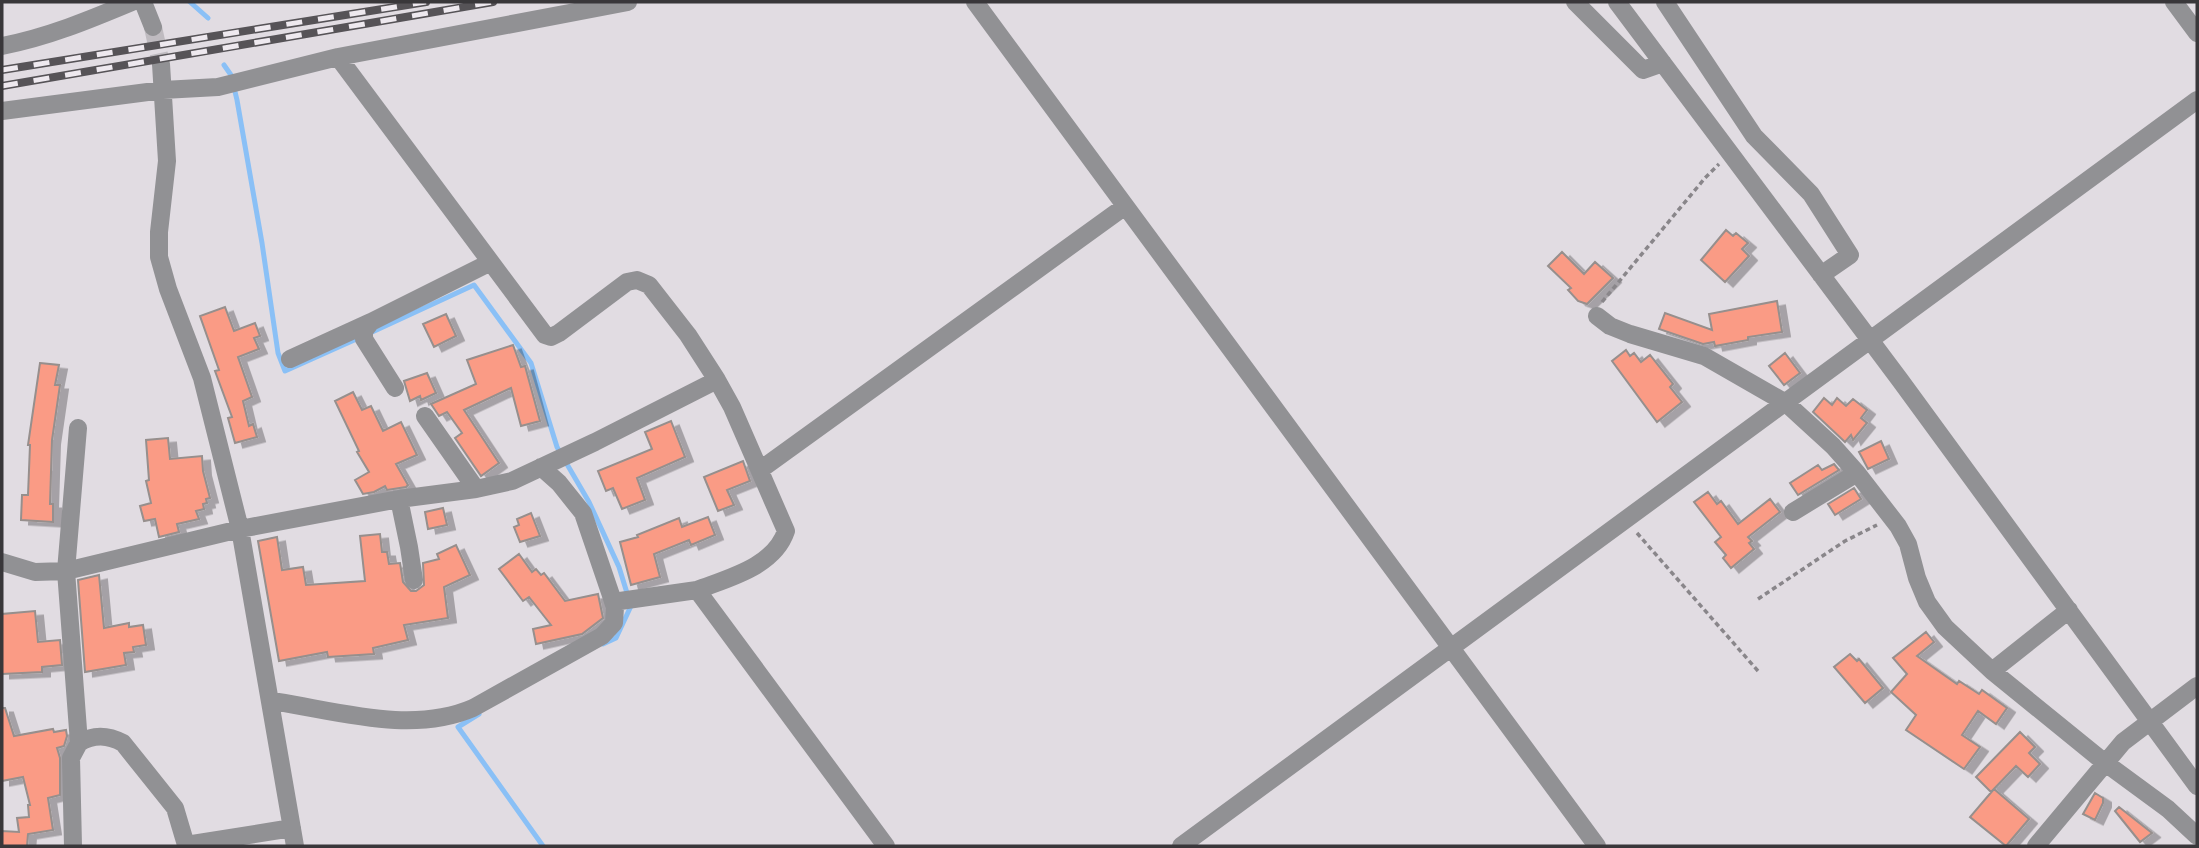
<svg xmlns="http://www.w3.org/2000/svg" width="2199" height="848" font-family="'Work Sans',sans-serif">
	<style>
		.lines { fill: none; stroke-linecap: round; stroke-linejoin: round }
		.stream { stroke: #8ac0f6; stroke-width: 5 }
		.building { fill: #fa9b85; stroke: #968f8d; stroke-width: 2; filter: url(#shadow) }
		.minor-tunnel { stroke: #bfbbc0; stroke-width: 18; stroke-dasharray: 18 9; stroke-linecap: butt }
		.path { stroke: #89868a; stroke-width: 3.5; stroke-dasharray: 5 3.5; stroke-linecap: butt }
		.minor { stroke: #919194; stroke-width: 18 }
		.rail-casing { stroke: #565357; stroke-width: 8 }
		.rail { stroke: #eee9ef; stroke-width: 5; stroke-dasharray: 16; stroke-linecap: butt }
	</style>
	<defs>
		<filter id="shadow"><feDropShadow dx="8" dy="4.5" stdDeviation="0" flood-color="#0004"/></filter>
	</defs>
	<rect width="100%" height="100%" fill="#e1dce2"/>
	<g class="lines">
		<path class="stream" d="M190 2 208 18
			M224 65 231 75 237 100 262 243 278 353 285 371 361 337
			M370 333 474 285 531 363 557 447 589 502 619 567 631 606 616 638 603 644
			M479 714 458 727 543 846"/>
	</g>
	<path class="building" d="M1726 230 1733 236 1736 233 1748 243 1742 249 1749 256 1725 282 1701 260Z
		M1562 252 1584 274 1595 262 1613 278 1587 304 1578 301 1568 290 1571 288 1548 266Z
		M1777 301 1782 332 1748 337V340L1715 346 1714 342 1703 344 1659 329 1665 313 1712 330 1709 314Z
		M225 307 234 331 255 323 260 336 254 338 259 349 238 357 252 397 243 401 249 426 253 424 257 437 235 443 228 418 232 417 215 371 219 370 200 316Z
		M446 314 456 336 434 347 423 324Z
		M513 345 521 367 525 366 540 421 521 426 511 388 464 410 499 463 481 476 455 438 462 433 447 412 439 416 431 404 476 384 467 360Z
		M1626 350 1630 356 1634 353 1641 362 1650 355 1673 384 1670 387 1682 402 1657 422 1612 361Z
		M1785 353 1800 373 1784 385 1769 366Z
		M40 363 59 365 55 385H60L52 440 50 504H53V522L21 520 22 495H28L30 445H28Z
		M427 373 436 393 421 400 420 396 410 401 404 381Z
		M353 392 362 410 371 406 383 431 401 422 417 455 396 464 408 485 406 487 387 490 385 486 374 492 363 494 355 480 369 472 357 452 359 451 335 401Z
		M1824 398 1832 405 1837 398 1846 406 1853 399 1867 410 1861 418 1867 423 1853 440 1851 435 1845 442 1813 412Z
		M671 421 685 457 637 478 645 500 622 509 613 488 606 491 598 471 652 449 645 432Z
		M168 438 170 459 202 456 203 471 210 498 206 499 207 503 203 504 204 509 196 511 199 519 177 524 179 532 159 537 155 519 144 521 140 506 151 503 146 481 149 480 146 440Z
		M1881 441 1889 459 1868 469 1859 452Z
		M743 461 750 481 727 490 734 505 718 511 704 477Z
		M1834 464 1839 470 1798 495 1790 483 1818 465 1822 470Z
		M1854 488 1861 499 1835 515 1828 504Z
		M1708 492 1717 504 1721 501 1738 524 1770 499 1780 512 1748 537 1752 541 1749 543 1754 549 1731 568 1723 558 1726 555 1715 542 1721 537 1694 502Z
		M443 508 447 525 428 529 425 512Z
		M531 513 540 536 520 542 514 527 519 525 517 519Z
		M708 517 715 535 691 545 689 540 654 554 660 577 631 585 620 542 638 537 637 535 679 518 682 527Z
		M380 534 382 552H387L389 564 400 563 403 582 411 591H416L424 585 423 563 439 559 437 554 456 545 470 575 444 587 448 618 404 625 408 640 373 648 374 654 328 657 327 652 279 661 258 541 277 537 282 570 303 567 306 585 365 581 360 536Z
		M519 554 532 572 536 569 541 575 544 573 565 601 598 594 603 618 582 634 536 644 533 629 551 625 529 597 523 601 499 569Z
		M99 575 104 628 129 623V627L143 625 146 645 133 647 134 652 124 653 126 665 85 672 78 580Z
		M35 611 38 642 60 640 62 665 42 667V672L2 674V614Z
		M1926 632 1934 642 1917 656 1957 684 1959 681 1979 694 1982 690 2007 708 1996 724 1978 711 1962 735 1980 747 1964 769 1906 730 1916 715 1891 692 1907 674 1893 658Z
		M1850 654 1857 661 1859 659 1883 688 1865 703 1834 667Z
		M2 708H5L14 736 53 729 54 732 66 730 67 736 64 746 57 748 60 758V795L48 798 53 830 28 834 27 846H2V831L19 832 17 818 29 817 28 805H30L23 777 2 781Z
		M2020 732 2035 747 2029 753 2040 764 2028 777 2016 766 1991 792 1976 777Z
		M1994 789 2029 819 2006 846 1970 817Z
		M2095 793 2103 798V803L2095 820 2083 814Z
		M2119 807 2152 833 2140 842 2115 811Z"/>
	<g class="lines">
		<path class="minor-tunnel" d="M153 27 161 64"/>
		<path class="path" d="M1602 302 1705 178 1719 164
			M1637 533 1758 671
			M1758 599 1845 541 1877 525"/>
		<path class="minor" d="M143 2 153 27
			M975 2 1597 846
			M1575 2 1643 70 1663 63
			M1617 2 1900 380 2197 786
			M1665 2 1754 136 1811 194 1850 255 1821 275
			M2174 2 2197 33
			M2 46C48 37 89 20 132 2
			M338 57 545 335 551 337 559 333 627 282 637 280 649 285 688 335 717 380 732 407 786 531C774 567 728 578 697 590L886 846
			M161 64 167 161 159 232V257L168 289 202 378 240 529 295 846
			M2 111 163 90 218 87 338 57 628 2
			M1597 316 1610 326 1630 334 1704 356 1786 403 1833 446 1857 473 1898 526 1908 544 1917 578 1927 602 1945 627 1992 671 2104 762 2168 809 2197 836
			M290 359 371 322
			M395 388 364 339V331L371 322 489 263
			M425 416 476 489
			M78 428 66 571 79 743
			M760 470 1124 207
			M399 499 409 547 414 580
			M1793 512 1857 473
			M2 562 35 572 66 571 240 529 399 499 476 489 512 481 595 442 717 380
			M613 602 697 590
			M1992 671 2069 610
			M270 702H278C341 712 413 734 473 708L602 636 614 623 615 607 583 513 559 483 541 467
			M73 846 71 758 79 743C94 734 108 735 123 743L175 808 186 845 292 828
			M1181 846 2197 100
			M2036 846 2123 742 2197 686"/>
		<g class="rail-casing">
			<path id="rail" d="M2 70 426 2
				M2 86 493 2"/>
		</g>
		<use href="#rail" class="rail"/>
	</g>
	<rect width="2199" height="848" fill="none" stroke="#39373a" stroke-width="7"/>
</svg>
